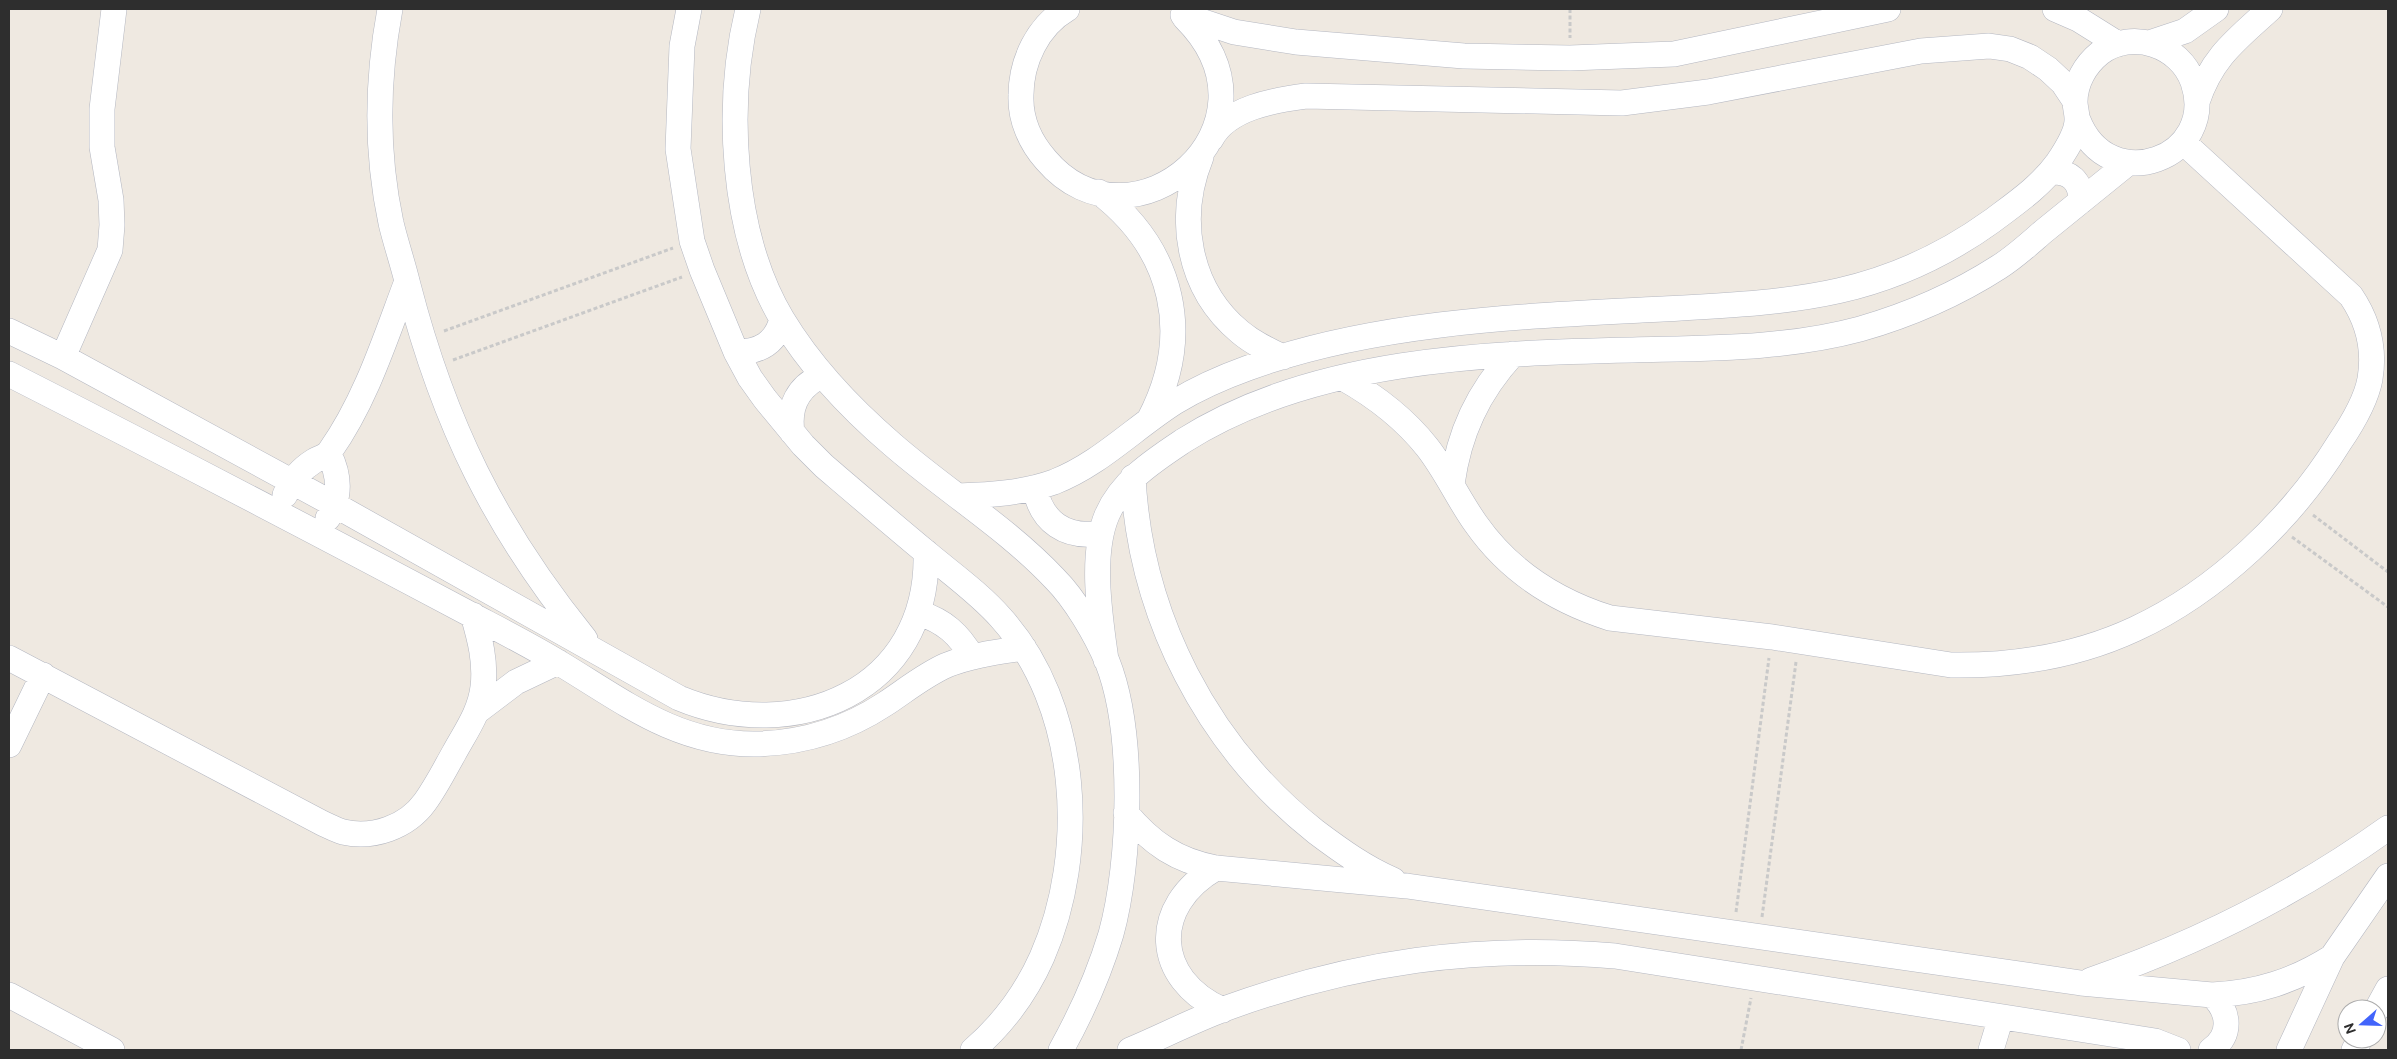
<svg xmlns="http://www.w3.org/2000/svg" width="2397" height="1059" font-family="Ubuntu,sans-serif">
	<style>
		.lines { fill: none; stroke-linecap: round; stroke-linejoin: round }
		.minor-casing { stroke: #b4b7c1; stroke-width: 26 }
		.path { stroke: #c9c9c9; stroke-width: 3; stroke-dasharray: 4 2.5; stroke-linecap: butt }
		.minor { stroke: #fff; stroke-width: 25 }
	</style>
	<rect width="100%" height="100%" fill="#efe9e1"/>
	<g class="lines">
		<g class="minor-casing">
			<path id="minor" d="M390 9C377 79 376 153 391 223 396 244 403 264 408 285 444 424 495 528 585 639
				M689 9 682 46 678 149 692 241 702 270 736 352 750 378 765 399 803 445 824 466C858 495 893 525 928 554 952 574 980 594 1001 618 1080 706 1088 852 1042 957 1026 993 1002 1025 973 1050
				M748 9C725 104 731 233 782 319 811 367 851 409 893 445 946 491 1007 528 1055 579 1075 599 1096 635 1107 661 1135 731 1131 862 1111 934 1099 974 1081 1014 1061 1050
				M1067 9C1038 26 1021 61 1021 95 1020 119 1030 142 1046 160 1132 261 1293 126 1185 18
				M2055 9 2078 19 2118 44
				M1183 15 1234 32 1296 42 1464 56 1570 58 1674 54 1888 9
				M2149 43 2185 31 2216 9
				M2197 102C2212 57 2236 40 2270 9
				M1211 139C1227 108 1274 100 1306 96L1622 103 1708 92 1921 51 1989 46 2010 49 2030 57 2048 69 2063 83 2075 101
				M1201 157C1176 218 1188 289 1240 332 1253 343 1268 350 1283 357
				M2051 172C2070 171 2081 181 2081 201
				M1099 192C1174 250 1194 335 1149 420
				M9 331 63 357 335 505 679 698C794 746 930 691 926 552
				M736 352C760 352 776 343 782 319
				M63 357 110 250 112 225 111 200 102 147V109L114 9
				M9 374C162 452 314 531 466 612 498 629 530 645 561 664 624 702 678 745 756 744 802 743 847 729 885 704 905 691 924 675 947 665 972 655 998 652 1024 648
				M1343 378C1375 396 1404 418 1427 447 1446 471 1458 499 1476 524 1509 571 1556 601 1610 618L1772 637 1951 665C2015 666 2077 656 2135 629 2217 591 2292 519 2339 443 2352 424 2366 401 2370 379 2375 349 2368 321 2351 296L2183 142
				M792 432C788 406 798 387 821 376
				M1133 477C1140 616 1207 746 1316 832 1340 850 1365 868 1393 880
				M1452 484C1459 433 1478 392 1513 354
				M1035 488C1041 522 1066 539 1101 533
				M285 495C291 481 301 469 314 461 319 458 327 456 330 451 366 400 385 339 407 281
				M959 496C991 495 1023 493 1054 482 1100 464 1134 428 1175 402 1198 388 1223 377 1248 368 1376 321 1527 316 1663 309 1790 302 1884 299 1992 221 2016 203 2041 186 2058 162 2066 150 2078 132 2077 118 2077 113 2075 107 2075 102 2075 83 2085 65 2100 53 2132 29 2180 45 2193 82 2219 158 2109 199 2078 120
				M328 518C341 496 340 476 329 454
				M919 613C944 621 959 634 972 657
				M9 658 322 823C329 826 336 830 343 832 373 839 407 827 425 802 436 787 445 769 454 753 466 731 480 712 483 687 486 662 480 639 473 615
				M1106 660C1100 617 1090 555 1107 515 1122 481 1153 461 1183 441 1312 359 1485 353 1633 350 1709 348 1786 349 1860 329 1909 315 1957 294 1999 267 2015 257 2030 243 2044 231 2072 208 2100 186 2128 163
				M479 710 516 682 558 662
				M9 745 43 675
				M1126 813C1151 843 1177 861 1216 868L1407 886 2081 983 2212 995C2257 993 2294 981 2332 957
				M1216 868C1150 906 1153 979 1223 1010
				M2091 980C2198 943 2297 893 2388 828
				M9 995 112 1050
				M2377 1009 2388 989
				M1130 1050C1161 1037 1192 1021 1224 1009 1352 962 1479 944 1615 956L2155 1041 2178 1050
				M1991 1050 2001 1017
				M2211 1050C2232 1035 2230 1012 2212 995
				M2289 1050 2332 957 2388 876
				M2354 1050 2360 1039"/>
		</g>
		<path class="path" d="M1570 9V38
			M444 331 673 248
			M453 360 682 277
			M2313 515 2388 572
			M2292 537 2388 607
			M1736 912 1769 658
			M1762 917 1796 662
			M1741 1050 1751 998"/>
		<use href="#minor" class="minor"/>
	</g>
	<rect width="2397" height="1059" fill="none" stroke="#2e2e2e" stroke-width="20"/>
	<g transform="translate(2362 1024) rotate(250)"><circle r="24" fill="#ffffff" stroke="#ababab"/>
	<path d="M0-4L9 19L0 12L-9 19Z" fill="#4264fb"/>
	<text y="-8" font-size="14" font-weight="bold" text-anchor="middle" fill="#2e2e2e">N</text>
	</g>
</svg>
